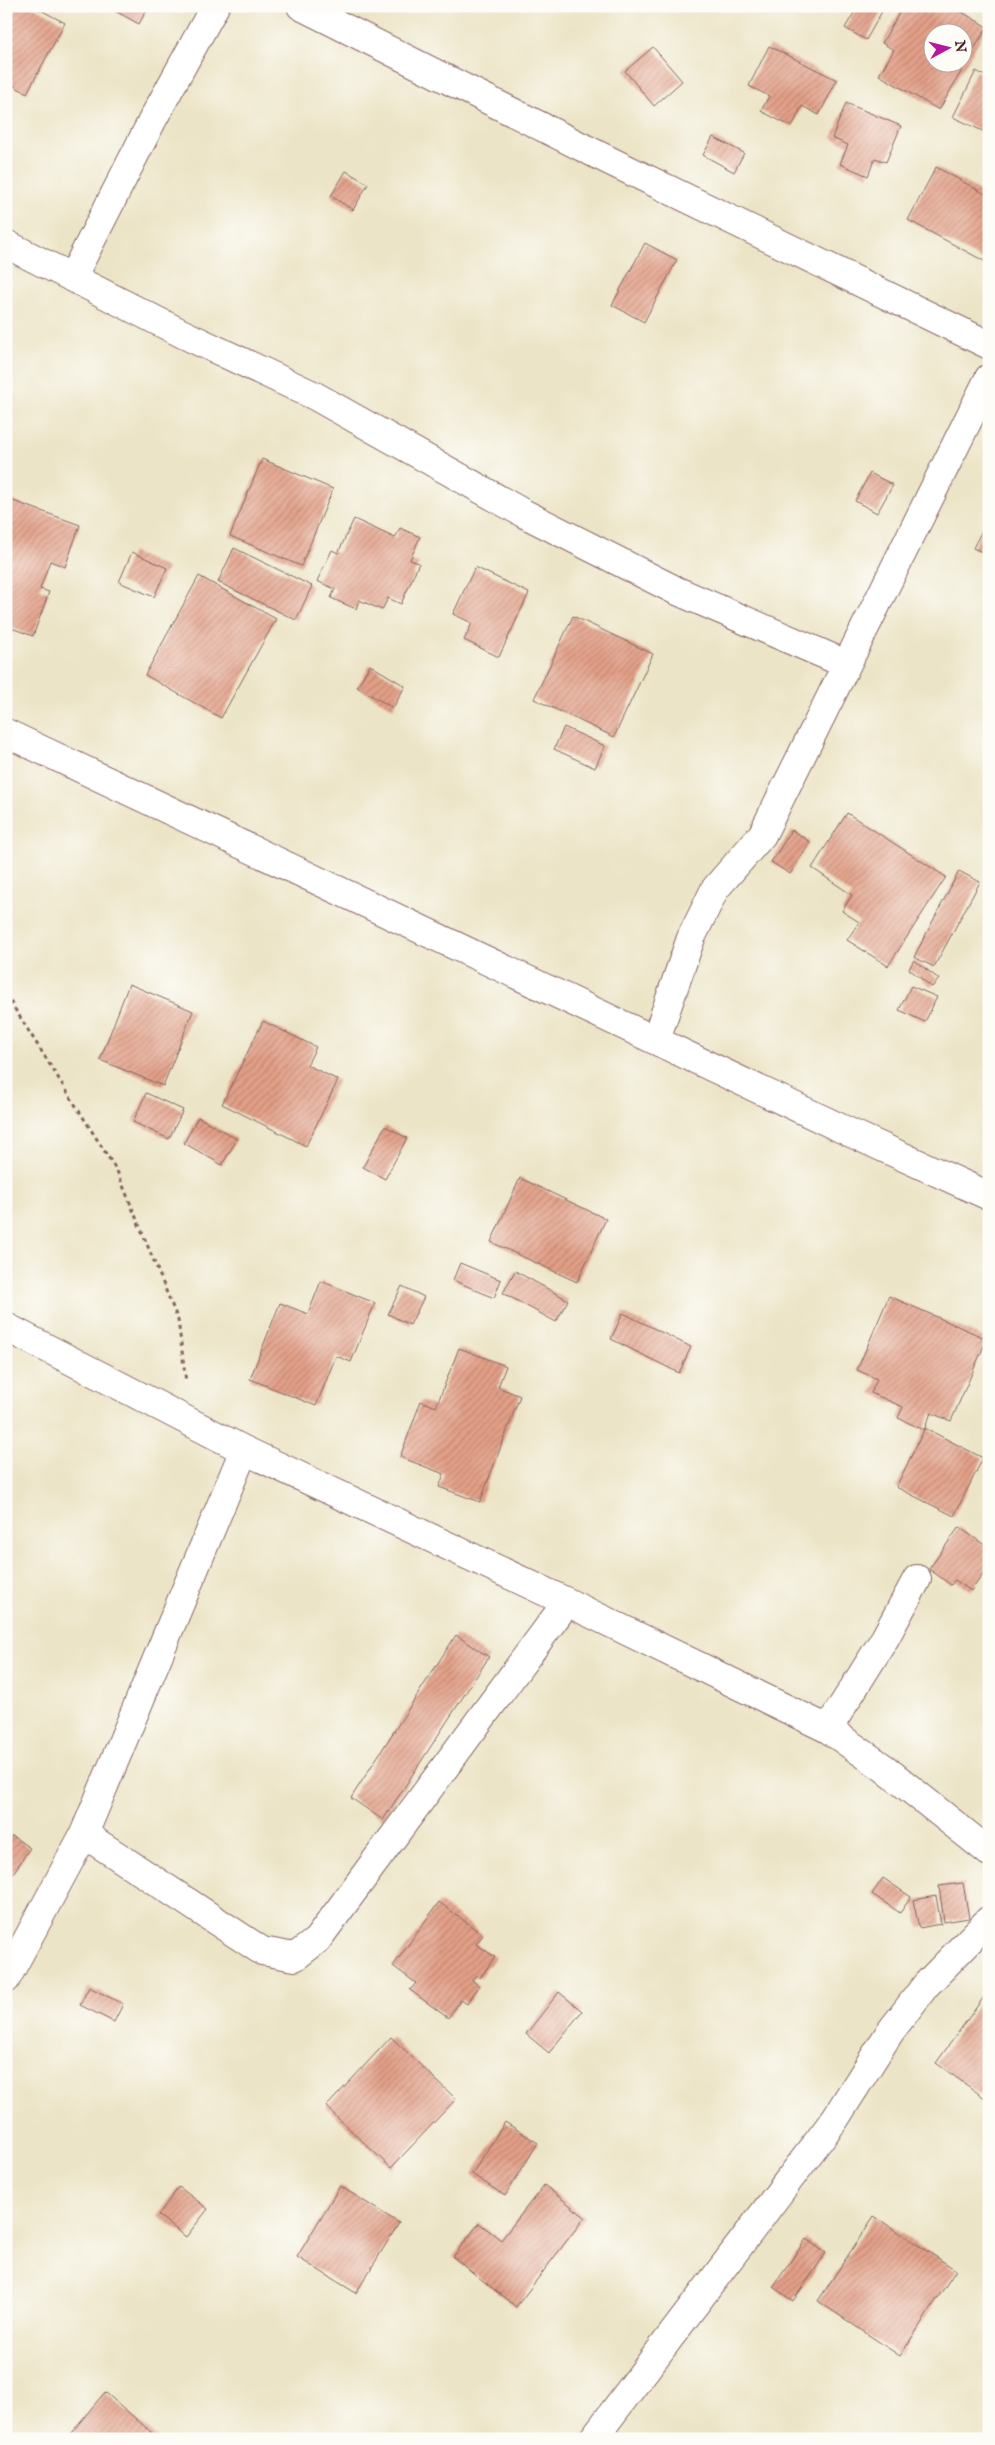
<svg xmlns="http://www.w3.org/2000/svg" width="995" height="2445" font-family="'IM FELL English',serif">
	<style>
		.building { fill: url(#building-hatch); fill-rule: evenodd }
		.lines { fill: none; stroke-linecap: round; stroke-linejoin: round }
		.street-casing { stroke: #836461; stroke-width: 30 }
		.path { stroke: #836461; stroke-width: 3; stroke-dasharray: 4 4; stroke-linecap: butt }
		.street { stroke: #fff; stroke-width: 28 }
	</style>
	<defs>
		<pattern id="building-hatch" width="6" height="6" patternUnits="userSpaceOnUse" patternTransform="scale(1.25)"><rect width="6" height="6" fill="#e3a088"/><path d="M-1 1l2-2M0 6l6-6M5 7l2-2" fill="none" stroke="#ba826f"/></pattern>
	</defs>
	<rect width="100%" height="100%" fill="#fdfcf7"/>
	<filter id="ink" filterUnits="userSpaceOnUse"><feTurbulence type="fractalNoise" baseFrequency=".02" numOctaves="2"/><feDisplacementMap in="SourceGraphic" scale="10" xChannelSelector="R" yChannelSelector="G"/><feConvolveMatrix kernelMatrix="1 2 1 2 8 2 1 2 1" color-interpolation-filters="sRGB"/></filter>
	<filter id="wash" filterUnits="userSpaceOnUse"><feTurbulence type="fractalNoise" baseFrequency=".0096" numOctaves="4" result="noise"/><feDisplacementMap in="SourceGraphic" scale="20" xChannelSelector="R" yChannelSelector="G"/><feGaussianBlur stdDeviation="1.12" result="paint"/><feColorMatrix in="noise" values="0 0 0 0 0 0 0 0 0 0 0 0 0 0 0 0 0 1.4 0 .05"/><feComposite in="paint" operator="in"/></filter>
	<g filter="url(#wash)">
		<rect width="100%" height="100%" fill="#ece4c6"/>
		<g id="blocks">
			<path class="building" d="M13 6H33L65 23 27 93 6 82V19Z
				M106 6H149L139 24Z
				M858 6H885L866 40 845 28Z
				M903 6H959L957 9 987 27 939 110 879 75 894 50 882 43ZM932 32H962V62H932Z
				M769 46 837 80 819 115 802 106 792 127 761 111 769 96 749 86Z
				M653 47 682 81 654 106 625 71Z
				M976 71 987 77 989 73V134L953 117Z
				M846 103 901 126 886 162 875 158 868 176 840 164 848 145 832 138Z
				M713 137 744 153 734 172 703 155Z
				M936 167 989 196V251L984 261 908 220Z
				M346 171 368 184 353 210 331 196Z
				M645 243 677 260 644 322 612 305Z
				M262 459 333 489 301 566 230 536Z
				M870 473 893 485 877 513 855 501Z
				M8 499 80 525 65 567 50 561 40 589 49 592 33 636 6 626V505Z
				M989 517V555L973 548Z
				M354 519 395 538 400 528 420 537 410 560 419 563 401 604 388 598 382 610 359 600 356 609 331 598 335 589 317 581 332 550 338 553Z
				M234 548 312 586 296 620 218 582Z
				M132 552 167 568 154 597 119 582Z
				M475 567 529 593 499 657 464 640 472 623 453 614Z
				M199 576 276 619 221 718 145 675Z
				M573 616 653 654 614 737 534 699Z
				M370 665 405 686 393 708 357 687Z
				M564 727 605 746 595 768 554 749Z
				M847 813 946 877 888 966 847 940 859 922 842 911 852 895 812 868Z
				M792 830 810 842 790 874 771 862Z
				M959 871 980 882 934 967 914 957Z
				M914 960 939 979 932 987 909 969Z
				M129 984 193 1011 163 1086 100 1060Z
				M911 986 937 997 925 1022 899 1010Z
				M263 1021 316 1047 307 1065 338 1080 306 1146 222 1104Z
				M146 1093 183 1110 169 1139 133 1122Z
				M198 1117 237 1139 222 1165 184 1143Z
				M385 1126 407 1138 385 1179 363 1167Z
				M520 1178 606 1219 577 1282 491 1242Z
				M460 1263 501 1280 494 1298 453 1280Z
				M515 1271 568 1300 556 1322 503 1293Z
				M321 1281 375 1303 351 1362 336 1356 316 1406 250 1379 280 1303 308 1314Z
				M402 1286 424 1297 410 1325 388 1314Z
				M889 1296 987 1339 951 1421 931 1413 924 1430 898 1418 903 1407 871 1393 877 1379 857 1370Z
				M623 1313 691 1347 679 1373 611 1339Z
				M459 1348 506 1366 498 1387 520 1396 480 1502 439 1487 444 1474 400 1457 421 1401 436 1407Z
				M925 1428 983 1458 954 1516 896 1487Z
				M959 1527 989 1548V1566L971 1591 955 1580 951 1585 929 1569Z
				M456 1635 489 1657 383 1820 351 1798Z
				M12 1836 30 1848 10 1878 6 1875V1844Z
				M883 1878 911 1897 900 1913 872 1894Z
				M963 1883 969 1918 944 1922 939 1886Z
				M936 1896 941 1924 919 1928 913 1900Z
				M439 1902 483 1935 476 1944 495 1957 480 1978 476 1975 472 1980 479 1986 467 2004 461 2000 448 2018 410 1990 416 1983 393 1966Z
				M89 1987 123 2004 114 2022 80 2005Z
				M989 1990V2101L936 2063Z
				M559 1992 582 2011 549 2053 526 2034Z
				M391 2037 456 2099 391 2168 326 2107Z
				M505 2122 538 2143 505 2196 472 2174Z
				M544 2185 585 2217 516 2307 453 2257 479 2223 501 2240Z
				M340 2186 399 2223 356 2293 297 2257Z
				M179 2187 208 2209 186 2237 158 2215Z
				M874 2216 956 2270 900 2356 818 2301Z
				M806 2239 826 2253 793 2301 773 2287Z
				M105 2392 159 2439H66Z"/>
		</g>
	</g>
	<g filter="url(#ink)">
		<use href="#blocks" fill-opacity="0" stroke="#836461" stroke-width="1"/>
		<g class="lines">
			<g class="street-casing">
				<path id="street" d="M301 6 608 160 989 345
					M6 244 183 334 315 396 523 513 675 590 846 664
					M72 278 154 117 215 6
					M6 733 851 1133 989 1196
					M656 1039 691 938 715 889 762 835 989 378
					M6 1327 244 1450 567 1602 828 1729 884 1768 989 1852
					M828 1729 885 1638 917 1579
					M84 1834 262 1951 295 1957 317 1940 567 1602
					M6 1979 84 1834 244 1450
					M593 2439 835 2119 890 2032 926 1985 989 1920"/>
			</g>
			<path class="path" d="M6 995 117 1171 178 1320 186 1382"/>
			<use href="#street" class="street"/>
		</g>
	</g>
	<rect width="995" height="2445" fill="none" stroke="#fdfcf7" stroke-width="25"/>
	<g transform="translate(948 48) rotate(83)"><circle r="24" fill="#fdfcf7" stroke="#b5a4a5"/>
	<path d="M0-4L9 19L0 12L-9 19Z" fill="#b5179e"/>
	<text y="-8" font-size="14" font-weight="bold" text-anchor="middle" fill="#4a1f2b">N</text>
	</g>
</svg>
